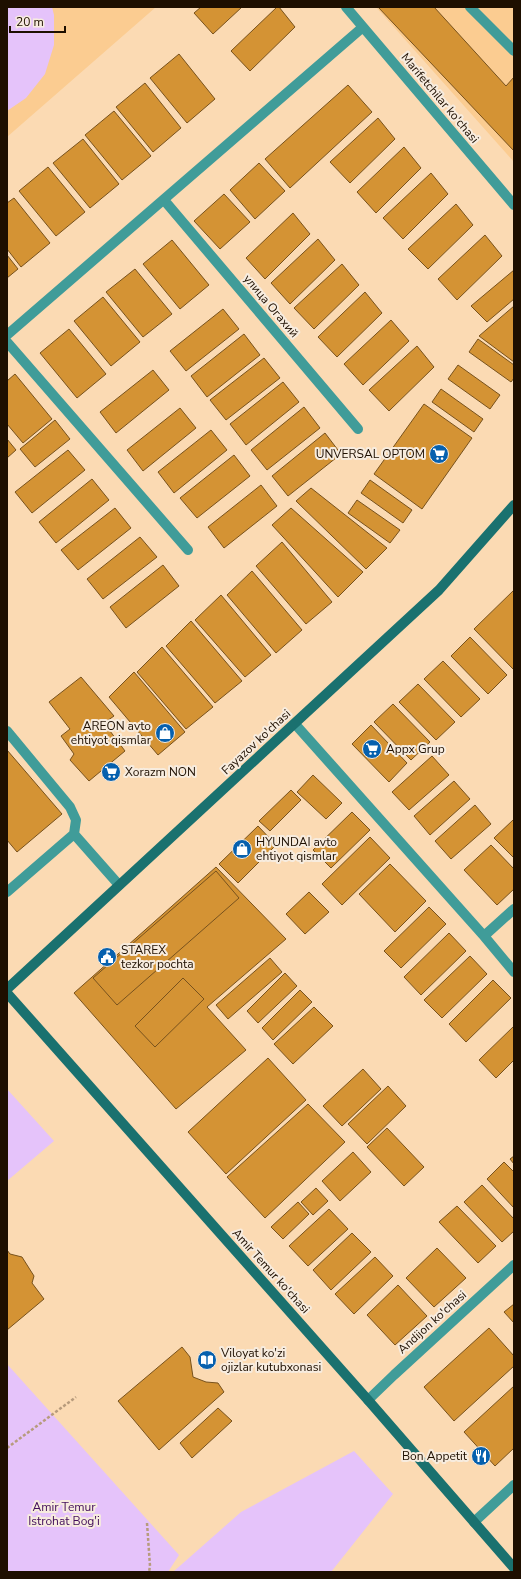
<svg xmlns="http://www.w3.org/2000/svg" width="521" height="1579" font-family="'Nunito Sans',sans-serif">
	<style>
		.built { fill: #fbcc91 }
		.green { fill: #e5c3fa }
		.building { fill: #d49334; stroke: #78521d }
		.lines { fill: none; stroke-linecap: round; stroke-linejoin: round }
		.path { stroke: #b79b7c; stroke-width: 2.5; stroke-dasharray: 3 2; stroke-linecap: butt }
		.lane { stroke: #409c99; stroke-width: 10 }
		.street { stroke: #409c99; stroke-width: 10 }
		.secondary { stroke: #1a716f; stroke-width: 10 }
		.labels { text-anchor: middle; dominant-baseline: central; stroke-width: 4; stroke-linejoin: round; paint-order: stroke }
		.street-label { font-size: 12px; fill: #1e0f00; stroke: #f7ecdf }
		.poi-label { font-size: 12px; fill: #1e0f00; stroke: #f7ecdf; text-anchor: start }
		.park-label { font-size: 12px; fill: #420d5a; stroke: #f7ecdf }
	</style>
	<rect width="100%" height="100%" fill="#fbdab3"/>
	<path class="built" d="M7 7H156L7 137Z
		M376 7H514V162Z"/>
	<path class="green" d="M7 7H52L54 15V45L45 74 26 98 7 111Z
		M7 1089 54 1141 7 1181Z
		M7 1364 179 1555 168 1572H7Z
		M354 1451 393 1494 331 1572H173L241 1512Z"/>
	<path class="building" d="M201 7H242L213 34 194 13Z
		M277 7H279L295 27 250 71 231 51Z
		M378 7H434L506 86 514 77V151Z
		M179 54 215 99 187 123 150 78Z
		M145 83 181 128 153 152 116 107Z
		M348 85 372 112 290 188 265 159Z
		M114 111 151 156 122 180 85 135Z
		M378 118 395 139 350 183 330 162Z
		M83 139 119 184 90 208 53 163Z
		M404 147 421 168 376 213 357 192Z
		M259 163 285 191 255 219 230 190Z
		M48 167 85 212 56 236 19 191Z
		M431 173 448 194 403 239 383 218Z
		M224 194 250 222 220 249 194 221Z
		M14 198 50 243 21 267 7 249V203Z
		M456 204 473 225 428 269 408 249Z
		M293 213 310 234 265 279 246 258Z
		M485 235 502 256 457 300 438 279Z
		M318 239 335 260 290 304 271 283Z
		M172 240 209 285 180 309 143 264Z
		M7 255 18 269 7 278Z
		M342 264 359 285 314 329 294 308Z
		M135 269 172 314 143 337 106 292Z
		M514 270V299L487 322 471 306Z
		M365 292 382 313 337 357 318 337Z
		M103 297 140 342 111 366 74 321Z
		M514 306V362L479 336Z
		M223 309 239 329 186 371 170 351Z
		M391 320 409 341 363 385 344 364Z
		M69 329 106 374 77 398 40 353Z
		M244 334 260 355 207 397 191 376Z
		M478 339 514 365V378L511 382 469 352Z
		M417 346 434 367 389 411 369 390Z
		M264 358 280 378 226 420 210 400Z
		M458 365 500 395 490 409 448 379Z
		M153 370 169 390 116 433 100 412Z
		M15 374 52 419 23 443 7 424V381Z
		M283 382 299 402 246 445 230 424Z
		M441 389 483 419 474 432 432 402Z
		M424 404 472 438 422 509 374 474Z
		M304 407 320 428 267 470 251 450Z
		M180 408 196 428 143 471 127 450Z
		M55 420 70 439 35 467 20 449Z
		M211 430 227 450 174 493 158 472Z
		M325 433 341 454 288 496 272 476Z
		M7 439 16 450 7 458Z
		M68 450 85 470 32 513 15 492Z
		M234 455 250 476 197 518 180 498Z
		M92 479 109 500 56 543 39 522Z
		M370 480 412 510 403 523 361 493Z
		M261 485 277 506 224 548 208 527Z
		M311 488 387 548 366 569 296 501Z
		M357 500 400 530 390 543 348 513Z
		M115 508 131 528 78 570 61 550Z
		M291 508 363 572 338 597 272 525Z
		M140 537 157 557 103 599 87 579Z
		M282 542 332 602 306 624 256 566Z
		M163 565 179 586 126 628 110 607Z
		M252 571 302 630 276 653 227 595Z
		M514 590V670L474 629Z
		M221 595 271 655 245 677 195 620Z
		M191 621 242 681 215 703 166 646Z
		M470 637 507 675 488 694 451 656Z
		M162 647 213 707 186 729 137 672Z
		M443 661 480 699 461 717 424 679Z
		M134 672 185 732 158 755 109 697Z
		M81 677 114 716 104 723 125 751 89 781 70 760 74 754 61 736 70 729 49 702Z
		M418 684 455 722 436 740 399 702Z
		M393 704 430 742 411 760 374 722Z
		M371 725 407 763 389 782 352 744Z
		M7 750 62 814 17 852 7 840Z
		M432 756 449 775 409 810 392 792Z
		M313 775 342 803 326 819 297 792Z
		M454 781 470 799 430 835 414 816Z
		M291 790 301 800 270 831 259 821Z
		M475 805 491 824 451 859 435 841Z
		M352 812 370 830 331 868 313 850Z
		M513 820H514V858L494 838Z
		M258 826 276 845 238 883 219 864Z
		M370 837 390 858 342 905 322 884Z
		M491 845 514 869V889L497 905 464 870Z
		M390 864 426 901 395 932 359 894Z
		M216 867 286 939 207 1007 246 1050 176 1109 74 993Z
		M216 871 239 898 117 1005 93 978Z
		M309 892 329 912 305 934 286 914Z
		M429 907 446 924 401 968 384 951Z
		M449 933 466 951 421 995 404 977Z
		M470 956 487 974 442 1018 424 1000Z
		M270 958 282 972 228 1019 216 1005Z
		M285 973 297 986 258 1023 247 1011Z
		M183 978 204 999 155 1047 135 1026Z
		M493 980 511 998 466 1042 449 1024Z
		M300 990 312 1002 273 1040 262 1028Z
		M314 1007 333 1026 293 1064 274 1044Z
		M514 1026V1060L496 1078 479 1060Z
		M268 1058 306 1100 226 1174 188 1132Z
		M363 1069 381 1089 342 1126 323 1106Z
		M388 1086 406 1106 367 1144 348 1124Z
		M308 1104 345 1142 265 1218 227 1177Z
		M387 1128 424 1167 404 1186 367 1147Z
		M353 1152 371 1172 340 1201 322 1181Z
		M514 1156V1164L510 1159Z
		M504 1162 514 1172V1208L487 1179Z
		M482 1185 514 1219V1231L502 1242 464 1202Z
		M316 1188 328 1201 313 1215 301 1202Z
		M298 1202 309 1214 283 1239 271 1227Z
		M457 1206 496 1246 478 1263 439 1222Z
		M329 1209 348 1229 308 1266 289 1246Z
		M352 1233 371 1252 331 1290 313 1270Z
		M437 1248 466 1278 434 1307 406 1278Z
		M7 1250 10 1254 22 1257 34 1276 32 1283 44 1299 7 1330Z
		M375 1257 393 1276 354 1314 335 1294Z
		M398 1285 427 1316 395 1345 367 1315Z
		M514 1304V1323L504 1312Z
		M489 1328 514 1356V1366L454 1421 424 1387Z
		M182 1347 190 1357 193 1377 206 1382 218 1383 224 1392 159 1450 118 1401Z
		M514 1386V1448L495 1466 464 1432Z
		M218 1408 232 1421 192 1458 180 1443Z"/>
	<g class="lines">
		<path class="path" d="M7 1448 76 1397
			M147 1523 150 1566 149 1572"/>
		<path class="lane" d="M7 731 70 807 76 820 74 834 7 892
			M74 834 119 885
			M474 1522 514 1485"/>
		<path class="street" d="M346 7 514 205
			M470 7 514 51
			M164 200 358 429
			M7 335 363 27
			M7 342 188 550
			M295 724 484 936 514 972
			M484 936 514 909
			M368 1400 394 1375 514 1265"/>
		<path class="secondary" d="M7 989 439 590 514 505
			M7 993 368 1400 514 1568"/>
	</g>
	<defs>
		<g id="supermarket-disc" transform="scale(1)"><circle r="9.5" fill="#0660ae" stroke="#f7ecdf"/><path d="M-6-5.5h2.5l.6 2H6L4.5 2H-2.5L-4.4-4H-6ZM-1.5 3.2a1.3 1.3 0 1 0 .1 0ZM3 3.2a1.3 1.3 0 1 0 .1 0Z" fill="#fff"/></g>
		<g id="shop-disc" transform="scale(1)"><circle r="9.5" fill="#0660ae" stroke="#f7ecdf"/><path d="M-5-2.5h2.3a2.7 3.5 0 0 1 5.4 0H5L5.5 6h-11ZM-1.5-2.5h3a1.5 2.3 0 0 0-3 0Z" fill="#fff"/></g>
		<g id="civic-disc" transform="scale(1)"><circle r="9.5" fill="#0660ae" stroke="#f7ecdf"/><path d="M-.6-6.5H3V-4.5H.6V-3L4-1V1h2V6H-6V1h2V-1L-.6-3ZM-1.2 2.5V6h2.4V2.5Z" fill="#fff"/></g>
		<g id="library-disc" transform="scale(1)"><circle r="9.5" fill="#0660ae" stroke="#f7ecdf"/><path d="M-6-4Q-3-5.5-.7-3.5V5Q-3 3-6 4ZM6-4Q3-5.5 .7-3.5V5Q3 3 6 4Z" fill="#fff"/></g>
		<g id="restaurant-disc" transform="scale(1)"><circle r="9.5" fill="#0660ae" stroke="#f7ecdf"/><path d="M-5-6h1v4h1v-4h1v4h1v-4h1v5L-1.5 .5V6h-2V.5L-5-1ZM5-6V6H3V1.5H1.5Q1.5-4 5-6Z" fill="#fff"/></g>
	</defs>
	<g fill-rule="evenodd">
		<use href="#supermarket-disc" x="439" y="454"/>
		<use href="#shop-disc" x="165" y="733"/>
		<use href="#supermarket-disc" x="372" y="749"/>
		<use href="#supermarket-disc" x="111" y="772"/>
		<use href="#shop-disc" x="242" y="849"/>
		<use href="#civic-disc" x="107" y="957"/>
		<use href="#library-disc" x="207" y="1360"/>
		<use href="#restaurant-disc" x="481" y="1456"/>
	</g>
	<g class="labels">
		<g class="street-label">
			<text transform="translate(440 98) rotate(50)">Marifetchilar ko'chasi</text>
			<text transform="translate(271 306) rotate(50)">улица Огахий</text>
			<text transform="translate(256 742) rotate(-43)">Fayazov ko'chasi</text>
			<text transform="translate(271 1271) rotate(48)">Amir Temur ko'chasi</text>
			<text transform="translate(432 1322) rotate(-42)">Andijon ko'chasi</text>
		</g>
		<g class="poi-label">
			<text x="425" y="454" text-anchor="end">UNVERSAL OPTOM</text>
			<text x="151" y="726" text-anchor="end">AREON avto<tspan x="151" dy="14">ehtiyot qismlar</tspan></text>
			<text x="386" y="749">Appx Grup</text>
			<text x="125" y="772">Xorazm NON</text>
			<text x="256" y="842">HYUNDAI avto<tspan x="256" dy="14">ehtiyot qismlar</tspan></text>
			<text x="121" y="950">STAREX<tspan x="121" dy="14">tezkor pochta</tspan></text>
			<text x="221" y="1353">Viloyat ko'zi<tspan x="221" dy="14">ojizlar kutubxonasi</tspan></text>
			<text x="467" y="1456" text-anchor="end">Bon Appetit</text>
		</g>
		<g class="park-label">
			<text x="64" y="1507">Amir Temur<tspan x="64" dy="14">Istrohat Bog'i</tspan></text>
		</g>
	</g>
	<rect width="521" height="1579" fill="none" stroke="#1e0f00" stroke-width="16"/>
	<path d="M10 26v6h55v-6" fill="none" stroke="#1e0f00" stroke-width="2"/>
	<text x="16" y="26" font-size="12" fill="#1e0f00" stroke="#f7ecdf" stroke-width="3" paint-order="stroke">20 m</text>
</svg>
